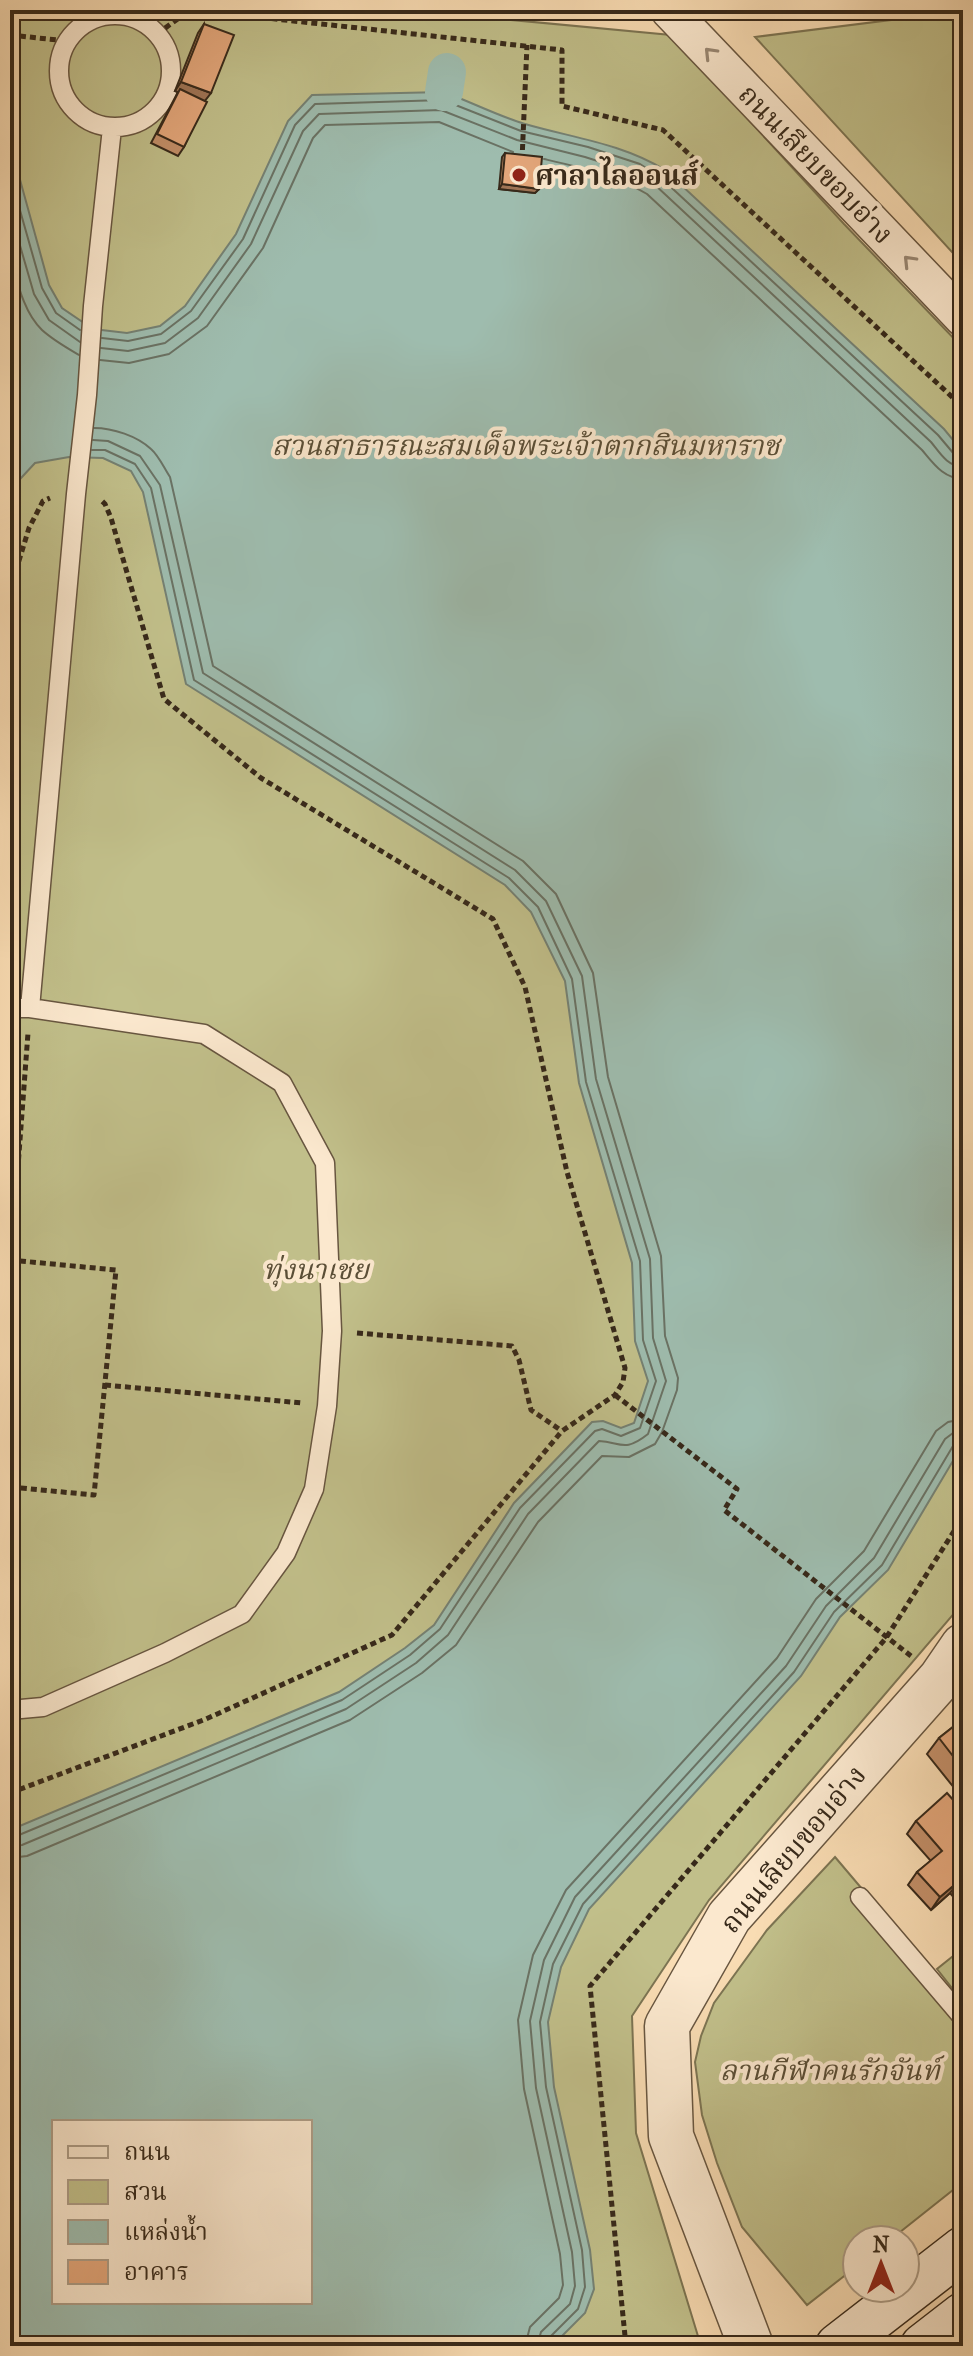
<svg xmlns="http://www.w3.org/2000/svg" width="973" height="2356" font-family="'IM FELL French Canon','Noto Serif Thai',serif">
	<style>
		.green { fill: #c1bf8a; stroke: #7c7452; stroke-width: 2; fill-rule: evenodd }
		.water { fill: #9ebcae; stroke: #758173; stroke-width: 2; fill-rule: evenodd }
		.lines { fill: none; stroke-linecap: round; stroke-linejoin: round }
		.shore { stroke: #6a7264; stroke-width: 2 }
		.canal { stroke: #9ebcae; stroke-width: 38 }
		.service-casing { stroke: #685640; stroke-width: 21 }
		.minor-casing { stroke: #685640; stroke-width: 39 }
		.tertiary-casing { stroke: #685640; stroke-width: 47 }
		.secondary-casing { stroke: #37291a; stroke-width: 47 }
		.path { stroke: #37291a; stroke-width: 5; stroke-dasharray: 6 4; stroke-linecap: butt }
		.service { stroke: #fbe8ce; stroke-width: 18 }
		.minor { stroke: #fbe8ce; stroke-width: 36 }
		.tertiary { stroke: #fbe8ce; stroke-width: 44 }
		.secondary { stroke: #fbe8ce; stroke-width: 44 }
		.wall { fill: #c38f69; stroke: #37291a; stroke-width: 2 }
		.shaded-wall { fill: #9f7455; stroke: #37291a; stroke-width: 2 }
		.building { fill: #e3a67a; stroke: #37291a; stroke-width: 2 }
		.oneway { stroke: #998874 }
		.poi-dot { fill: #8f2418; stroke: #fbe8ce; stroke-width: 3 }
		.labels { text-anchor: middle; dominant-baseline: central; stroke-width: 8; stroke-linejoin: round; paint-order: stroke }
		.street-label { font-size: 28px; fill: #37291a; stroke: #fbe8ce }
		.poi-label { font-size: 28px; font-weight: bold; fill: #37291a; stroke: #fbe8ce; text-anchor: start }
		.park-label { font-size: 28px; font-style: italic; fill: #5a4e36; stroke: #fbe8ce }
	</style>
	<rect width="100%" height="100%" fill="#f9dcb3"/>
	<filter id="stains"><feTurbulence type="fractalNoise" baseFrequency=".0025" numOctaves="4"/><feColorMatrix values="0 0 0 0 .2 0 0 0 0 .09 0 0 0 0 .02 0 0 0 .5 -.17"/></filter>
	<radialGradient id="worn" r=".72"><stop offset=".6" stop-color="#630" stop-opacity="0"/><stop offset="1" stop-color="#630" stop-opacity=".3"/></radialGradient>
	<path class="green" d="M10 10H406L671 35 844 224 963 348V1603L709 1900 632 2016 636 2133 701 2346H10ZM54 2122H310V2302H54Z
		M963 11V264L755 37Z
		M835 1857 963 2008V2182L890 2240H857V2266L807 2305 742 2227 717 2163 702 2115 695 2062 701 2036 714 2003 767 1930Z
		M963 1948V2002L937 1969Z"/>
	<path class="water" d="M444 92C471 102 498 116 525 124 573 138 621 143 665 170L944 429 963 452V1444L888 1570 840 1617 801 1676 589 1909 561 1967 548 2022 554 2087 590 2250 594 2289 585 2313 555 2343 551 2346H10V1828H15L339 1692 405 1648 434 1625 514 1503 592 1422 603 1421 621 1428 634 1423 648 1381 635 1341 632 1263 579 1083 565 981 531 912 505 885 186 684 143 492 131 471 103 458 69 457 35 463 10 490V156L19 176 49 285 62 308 93 329 127 333 160 326 185 306 236 234 288 121 312 95ZM54 2122H310V2302H54Z"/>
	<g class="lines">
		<path class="shore" d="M544 159C579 167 616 175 647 194L922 450C934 464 943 478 963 479
			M10 175 42 288 56 313 80 330
			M10 211 34 294 49 320 80 342
			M10 256C17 280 23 312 42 330 53 340 67 348 79 355
			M102 338 128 341 161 334 191 311 243 239 295 125 315 104 443 100 521 131 588 147 640 164 660 177 938 435 954 454 963 457
			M101 348 128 351 165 343 198 318 251 244 303 131 319 114 441 110 517 140 585 157 635 173 654 184 931 442C940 453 947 466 963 467
			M100 360 129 363 169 354 207 326 263 248 313 138 325 125 439 122 513 152
			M10 1836 19 1835 342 1700 410 1655 440 1629 520 1508 595 1431 602 1429 621 1436 640 1428 656 1381 643 1340 640 1261 586 1082 572 979 538 907 509 878 194 680 151 488 135 464 105 450H92
			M10 1846 22 1845 346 1709 416 1663 448 1635 528 1514 599 1441C621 1442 624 1453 648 1434L666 1381 653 1338 650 1259 596 1079 582 976 546 901 515 870 203 673 160 485 140 456 108 441 93 440
			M10 1858 27 1856 350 1720 422 1673 456 1645 538 1522 602 1456 629 1457 655 1444 662 1432 677 1390 678 1378 665 1336 661 1256 608 1077 593 973 556 894 523 861 213 666 170 477C164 468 159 456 151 449 137 436 113 428 94 428
			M525 2346 530 2327 559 2298 563 2285 560 2254 524 2089 518 2020 533 1955 566 1890 777 1658 816 1599 864 1551 936 1431 948 1422 963 1419
			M537 2346 541 2332 570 2304 575 2286 572 2252 536 2088 530 2021 544 1960 575 1897 786 1666 826 1606 874 1558 945 1439 953 1433 963 1431
			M547 2346 550 2337 578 2309 585 2287 582 2250 546 2087 540 2022 553 1964 583 1904 794 1672 834 1612 882 1565 953 1446 957 1442 963 1441"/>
		<path class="canal" d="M444 92 447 72"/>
		<g class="service-casing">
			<path id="service" d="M59 71a56 56 0 1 1 112 0a56 56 0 1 1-112 0Z
				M10 1008H30L204 1034 282 1083 325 1163 332 1331 327 1406 314 1489 286 1553 242 1614 165 1653 43 1707 10 1710
				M30 1008 76 494 87 395 93 306 112 128
				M860 1897 963 2018"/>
		</g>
		<g class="minor-casing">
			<path id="minor" d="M669 10 963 318"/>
		</g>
		<g class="tertiary-casing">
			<path id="tertiary" d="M751 2346 671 2136 667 2026 729 1917 941 1678 963 1646"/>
		</g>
		<g class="secondary-casing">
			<path id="secondary" d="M838 2346 963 2249
				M923 2346 963 2315"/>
		</g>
		<path class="path" d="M192 10 562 50V106L663 130 963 407
			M157 34 190 10
			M10 35 67 41
			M522 160 527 45
			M10 590 29 528 43 501 50 498
			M10 1260 116 1270 94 1495 10 1487
			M11 1260 28 1033
			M357 1333 512 1346 519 1360 531 1410 562 1431
			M105 1385 302 1403
			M615 1395 737 1489 724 1510 911 1656
			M10 1793 206 1719 392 1635 562 1431 615 1395 623 1382 625 1368 567 1172 525 987 493 919 261 778 164 699 111 518 105 504 102 501
			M626 2346 590 1986 886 1638 963 1517"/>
		<use href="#service" class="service"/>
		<use href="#minor" class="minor"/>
		<use href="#tertiary" class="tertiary"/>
		<use href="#secondary" class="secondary"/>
	</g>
	<path class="wall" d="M204 24 205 101 184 147 178 156 151 143 178 92 175 91 198 33Z
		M505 153 539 189 535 193 499 189 502 157Z
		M963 1719V1799L927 1754 939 1738Z
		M963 1811V1908L950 1893 931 1910 908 1885 917 1872 931 1861 907 1834 916 1821Z"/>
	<path class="shaded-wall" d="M181 82 211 93 204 102 175 91Z
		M502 184 539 189 535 193 499 189Z
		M959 1881 950 1893 931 1910 940 1897Z"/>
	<path class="building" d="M204 24 234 35 211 93 181 82Z
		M180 89 207 102 184 147 157 134Z
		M505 153 542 157 539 189 502 184Z
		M963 1719V1769L939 1738Z
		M947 1793 963 1811V1885L959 1881 940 1897 917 1872 942 1851 916 1821Z"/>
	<defs><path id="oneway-chevron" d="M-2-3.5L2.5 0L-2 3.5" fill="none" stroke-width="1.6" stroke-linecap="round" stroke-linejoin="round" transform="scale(2)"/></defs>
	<g class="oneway">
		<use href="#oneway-chevron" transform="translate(710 53) rotate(-134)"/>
		<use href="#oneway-chevron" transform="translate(909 261) rotate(-134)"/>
	</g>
	<circle class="poi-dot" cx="519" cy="175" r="8"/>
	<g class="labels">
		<g class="street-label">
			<text transform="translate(816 164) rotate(46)">ถนนเลียบขอบอ่าง</text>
			<text transform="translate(793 1849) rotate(-50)">ถนนเลียบขอบอ่าง</text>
		</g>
		<g class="poi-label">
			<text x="535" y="175">ศาลาไลออนส์</text>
		</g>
		<g class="park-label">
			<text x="526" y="445">สวนสาธารณะสมเด็จพระเจ้าตากสินมหาราช</text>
			<text x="316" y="1269">ทุ่งนาเชย</text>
			<text x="830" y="2070">ลานกีฬาคนรักจันท์</text>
		</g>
	</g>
	<rect width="973" height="2356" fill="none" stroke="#f9dcb3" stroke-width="40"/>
	<rect x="12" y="12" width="949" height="2332" fill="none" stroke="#37291a" stroke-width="4"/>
	<rect x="20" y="20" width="933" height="2316" fill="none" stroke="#37291a" stroke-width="2"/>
	<rect x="52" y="2120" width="260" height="184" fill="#fbe8ce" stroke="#ad9c86" stroke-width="2"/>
	<rect x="68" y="2146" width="40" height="12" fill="#fbe8ce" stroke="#ad9c86" stroke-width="2"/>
	<text x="124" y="2160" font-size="24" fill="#37291a">ถนน</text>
	<rect x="68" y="2180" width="40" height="24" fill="#c1bf8a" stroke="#ad9c86" stroke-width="2"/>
	<text x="124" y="2200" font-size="24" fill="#37291a">สวน</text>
	<rect x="68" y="2220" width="40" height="24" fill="#9ebcae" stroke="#ad9c86" stroke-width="2"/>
	<text x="124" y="2240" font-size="24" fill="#37291a">แหล่งน้ำ</text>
	<rect x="68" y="2260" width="40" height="24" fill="#e3a67a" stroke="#ad9c86" stroke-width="2"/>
	<text x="124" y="2280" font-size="24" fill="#37291a">อาคาร</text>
	<g transform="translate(881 2264)"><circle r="38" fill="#fbe8ce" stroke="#ad9c86" stroke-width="2"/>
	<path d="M0-6L14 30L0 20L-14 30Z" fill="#8f2418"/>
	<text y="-12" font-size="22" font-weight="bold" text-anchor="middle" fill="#37291a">N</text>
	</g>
	<rect width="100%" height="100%" filter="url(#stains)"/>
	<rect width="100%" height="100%" fill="url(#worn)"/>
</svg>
